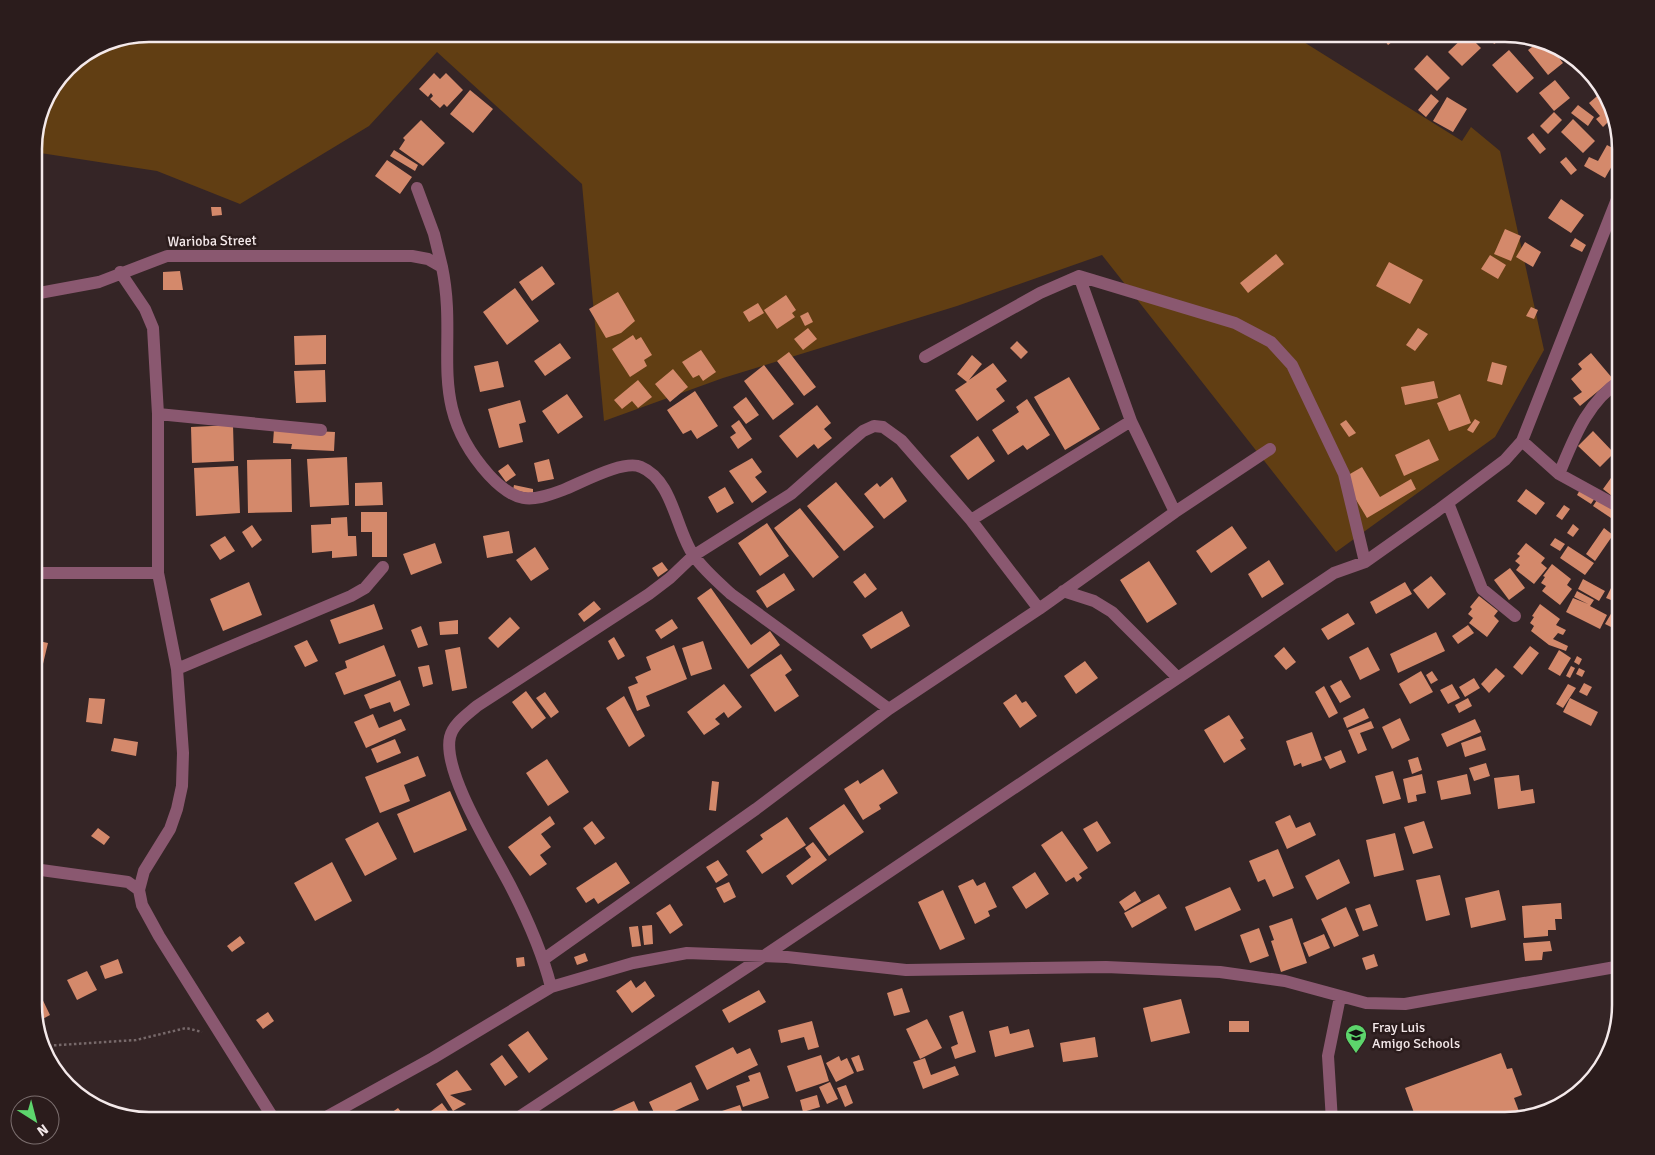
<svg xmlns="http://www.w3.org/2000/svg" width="1655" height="1155" font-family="Signika,sans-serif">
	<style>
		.green { fill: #613e13 }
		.building { fill: #d4896b }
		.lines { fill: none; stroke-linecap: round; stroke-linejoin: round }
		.path { stroke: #77696a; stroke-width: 2.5; stroke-dasharray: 2.5 2.5; stroke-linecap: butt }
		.minor { stroke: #8a5870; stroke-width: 12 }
		.labels { text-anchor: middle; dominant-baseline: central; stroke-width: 5; stroke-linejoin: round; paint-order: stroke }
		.street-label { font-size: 14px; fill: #f4e9ea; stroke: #2b1c1c }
		.poi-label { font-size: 14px; fill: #f4e9ea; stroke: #2b1c1c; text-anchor: start }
		.rim { fill: none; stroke: #f4e9ea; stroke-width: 2.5 }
	</style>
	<rect width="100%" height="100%" fill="#352526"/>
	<path class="green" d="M150 34H1291L1462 141 1471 127 1500 151 1544 350 1495 437 1336 552 1102 255 957 306 723 378 604 421 582 184 437 52 369 126 240 204 157 171 34 152C34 105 63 64 104 43 117 37 135 37 150 34Z"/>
	<path class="building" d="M1380 34H1402L1388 45Z
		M1443 34H1460L1448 41Z
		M1467 34 1481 48 1462 66 1448 52Z
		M1488 34H1506L1509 35 1494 44Z
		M1536 44 1553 50 1563 63 1548 75 1528 50Z
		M1509 50 1534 78 1517 93 1492 65Z
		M1427 55 1450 78 1437 91 1414 69Z
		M434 73 440 79 446 73 463 90 447 107 444 104 440 108 430 99 433 96 431 93 428 97 419 89Z
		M1555 80 1570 98 1554 111 1539 93Z
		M470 90 493 109 473 133 450 114Z
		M1603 91 1609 98 1615 122 1612 124 1609 121 1603 127 1596 119 1600 116 1589 103Z
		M1431 94 1439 101 1426 117 1418 110Z
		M1447 97 1467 109 1453 132 1433 121Z
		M1578 105 1594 117 1588 126 1571 113Z
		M1554 112 1562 120 1548 134 1540 126Z
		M1573 119 1595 141 1583 153 1561 132Z
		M421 120 445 143 423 166 399 149 405 140 403 138Z
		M1533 133 1546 149 1540 154 1527 138Z
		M1607 145 1620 152 1605 178 1584 166 1589 157 1598 161Z
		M394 150 418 165 415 171 390 156Z
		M1566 157 1577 170 1571 175 1560 162Z
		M387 160 412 177 400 194 375 176Z
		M1561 199 1584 215 1571 233 1548 218Z
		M211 207H221L222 215 212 216Z
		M1505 229 1521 236 1511 261 1494 254Z
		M1575 238 1586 245 1582 252 1570 246Z
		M1525 242 1541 252 1533 267 1516 257Z
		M1276 254 1284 264 1248 293 1240 283Z
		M1490 255 1506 265 1498 279 1481 269Z
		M1389 262 1423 280 1410 304 1376 286Z
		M542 266 555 284 532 301 519 282Z
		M180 271 183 290H163V272Z
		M515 288 539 321 507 345 483 312Z
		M618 292 635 321 621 333 606 338 589 309Z
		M786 295 796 310 792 313 795 317 777 329 764 310Z
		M1621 296V310L1614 304Z
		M758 303 764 313 749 322 743 312Z
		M1531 307 1538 310 1534 319 1526 316Z
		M808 312 813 322 805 326 800 316Z
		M808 328 817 339 803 350 794 339Z
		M1418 328 1428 334 1415 351 1406 345Z
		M326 335V364L295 365 294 336Z
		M633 335 636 340 641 337 652 355 644 360 647 366 630 377 612 349Z
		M1017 341 1028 352 1021 359 1010 348Z
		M1621 341V356L1614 347Z
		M560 343 571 358 545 376 534 361Z
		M701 350 716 372 703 381 699 375 693 378 682 362Z
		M789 352 816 387 804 396 777 361Z
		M1591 353 1613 379 1580 406 1573 398 1582 392 1571 379 1582 369 1578 364Z
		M972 355 982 364 969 380 993 363 1007 381 996 389 1005 401 977 421 955 390 967 382 957 374Z
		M498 361 504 387 480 392 474 366Z
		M1492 362 1507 366 1502 385 1487 381Z
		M764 365 794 404 773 420 744 381Z
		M673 369 688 387 670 402 655 384Z
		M325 370 326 402 296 403 294 371Z
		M1069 377 1100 429 1065 450 1034 397Z
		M638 380 652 397 638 408 632 401 622 409 614 400Z
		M1434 381 1438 398 1405 405 1401 387Z
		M695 391 718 426 697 439 691 430 683 434 667 410Z
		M567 394 583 417 558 434 542 411Z
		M1460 394 1471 423 1449 431 1437 403Z
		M746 397 759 415 746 424 733 407Z
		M1027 399 1050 435 1027 450 1023 445 1008 455 992 430 1019 412 1016 407Z
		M520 400 526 422 519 424 523 442 499 448 488 409Z
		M817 405 831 423 824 429 832 438 818 449 814 444 797 458 779 436Z
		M1475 419 1480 422 1473 433 1467 430Z
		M739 420 752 439 738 449 730 437 736 433 731 426Z
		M1346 420 1356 433 1349 437 1340 424Z
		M233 425 234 461 192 463 191 427Z
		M274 429 335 432 334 451 291 449 292 444 273 443Z
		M1593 431 1614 453 1600 467 1578 446Z
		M978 436 995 461 968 480 950 456Z
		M1429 439 1439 460 1404 476 1395 455Z
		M347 457 349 505 310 507 307 459Z
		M752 458 762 472 755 477 767 492 752 503 729 471Z
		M291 459 292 512 248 513 247 460Z
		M549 459 554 479 538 482 534 463Z
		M508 464 516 475 506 482 498 471Z
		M1621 464V503L1603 489Z
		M238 466 240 513 196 516 194 468Z
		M1362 467 1380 497 1411 479 1416 489 1367 518 1343 478Z
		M892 477 907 501 884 519 864 494 877 483 880 487Z
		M382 482 383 505 355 506V483Z
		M836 482 874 527 844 551 807 506Z
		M514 485 533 489V494L513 490Z
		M725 487 734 503 717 513 708 497Z
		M1581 488 1595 498 1591 504 1577 495Z
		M1526 489 1545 503 1536 515 1517 501Z
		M1599 497 1621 513 1617 522 1593 506Z
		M1564 505 1570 509 1562 520 1556 516Z
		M800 508 839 557 813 578 774 528Z
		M361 512H387V557H372V532H361Z
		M347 517 348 536H356L357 556 332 558V551L312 553 311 525 331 524V518Z
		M767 523 789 556 760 576 738 543Z
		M1573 524 1579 529 1573 537 1567 533Z
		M252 525 262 540 252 548 242 532Z
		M1232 526 1247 548 1211 573 1196 551Z
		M1604 528 1613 535 1595 561 1586 554Z
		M509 531 513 553 487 558 483 536Z
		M225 536 235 551 220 560 210 545Z
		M1555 538 1565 544 1560 551 1550 545Z
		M435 543 442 563 411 575 403 554Z
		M1526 543 1545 558 1541 563 1547 568 1534 584 1516 570 1520 565 1515 561 1520 556 1517 554Z
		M1568 546 1594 563 1585 575 1560 558Z
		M535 547 549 569 531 581 516 560Z
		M1269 560 1284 584 1262 598 1248 574Z
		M1149 561 1177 604 1147 623 1120 580Z
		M662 562 668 570 658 577 652 568Z
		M1552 564 1571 579 1567 585 1572 589 1560 605 1542 591 1546 586 1541 583 1545 577 1543 576Z
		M1510 568 1525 588 1509 600 1494 580Z
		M784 573 795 590 767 608 756 591Z
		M865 573 877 589 865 598 853 582Z
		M1431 576 1446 594 1428 609 1413 590Z
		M1583 579 1605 591 1599 601 1578 589Z
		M1615 580 1621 583V590L1616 602 1606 598Z
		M249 582 262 615 223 631 210 599Z
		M1405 582 1412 594 1376 614 1370 602Z
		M711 588 751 645 770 631 780 645 748 669 697 598Z
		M1577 591 1594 600 1590 606 1607 615 1600 629 1566 612 1573 598 1588 604 1574 597Z
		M1479 596 1498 611 1494 616 1499 621 1487 637 1469 623 1473 618 1468 614 1472 609 1470 607Z
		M594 601 601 609 584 622 578 614Z
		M374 604 383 629 339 644 330 620Z
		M1540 604 1560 619 1556 625 1566 630 1563 635 1558 633 1553 639 1568 646 1566 651 1549 645 1531 631 1534 626 1530 623 1534 617 1532 616Z
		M902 611 910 626 871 649 862 635Z
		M1612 612 1620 617 1613 628 1605 624Z
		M1348 613 1355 624 1328 640 1321 629Z
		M510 617 520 628 498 648 488 638Z
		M672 619 678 628 661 639 655 630Z
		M458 620V634L440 635 439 622Z
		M1468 625 1474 633 1458 644 1452 636Z
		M421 626 428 645 418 648 411 630Z
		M1436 632 1445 651 1398 673 1390 654Z
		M614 637 625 656 618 660 608 641Z
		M34 640 48 643 42 668 34 666Z
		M307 640 318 661 305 667 294 646Z
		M703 641 712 669 691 676 682 648Z
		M384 645 396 676 344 695 335 673 347 668 345 661Z
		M674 645 687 679 646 696 650 706 637 711 628 687 638 683 635 677 651 670 646 657Z
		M1530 646 1539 653 1522 675 1513 667Z
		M460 647 467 688 452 691 445 650Z
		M1284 647 1296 662 1286 670 1274 656Z
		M1368 647 1380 670 1360 680 1349 657Z
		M1559 650 1571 658 1560 676 1548 669Z
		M781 654 792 670 785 675 799 696 775 712 750 675Z
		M1577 656 1582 659 1579 665 1574 662Z
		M1085 661 1098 678 1076 694 1064 676Z
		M429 665 433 684 423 687 418 667Z
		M1571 666 1575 668 1570 678 1566 676Z
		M1496 668 1505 676 1489 693 1481 684Z
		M1579 668 1585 671 1582 677 1576 674Z
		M1421 671 1433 692 1410 704 1399 684Z
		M1432 671 1438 680 1431 684 1426 675Z
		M1474 678 1480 688 1465 697 1459 687Z
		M400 680 410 705 394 712 390 702 370 709 364 695Z
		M1341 680 1351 697 1340 703 1330 686Z
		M1584 683 1592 687 1587 696 1579 692Z
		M724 684 742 707 728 718 724 712 715 719 720 724 704 735 687 712Z
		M1452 684 1460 698 1448 704 1440 690Z
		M1568 684 1576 688 1563 708 1556 704Z
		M1324 686 1338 713 1329 718 1315 692Z
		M526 691 546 718 532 729 512 702Z
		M545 692 559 712 551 718 536 698Z
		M1016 694 1022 703 1026 701 1037 716 1020 728 1003 703Z
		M624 696 645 736 629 747 606 708Z
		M89 698 105 699 102 724 86 722Z
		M1468 698 1472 706 1459 713 1455 705Z
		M1570 698 1598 712 1591 726 1563 712Z
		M1364 708 1369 718 1347 728 1343 718Z
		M373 714 379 728 401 719 406 730 366 748 354 722Z
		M1229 715 1244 738 1240 740 1246 749 1224 763 1204 730Z
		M1400 718 1410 740 1392 749 1382 727Z
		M1475 719 1481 732 1447 747 1441 734Z
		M1371 721 1374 728 1360 733 1367 750 1358 754 1348 730Z
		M1312 732 1322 760 1302 767 1301 763 1294 766 1286 741Z
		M1481 736 1486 750 1465 757 1461 743Z
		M114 738 138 742 136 756 111 751Z
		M395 739 401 753 377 763 371 749Z
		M1341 750 1346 762 1330 769 1324 757Z
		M418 756 426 776 404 785 410 801 380 813 365 777Z
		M1418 757 1422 770 1412 774 1408 760Z
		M547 759 569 792 548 806 526 773Z
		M1486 763 1490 776 1474 781 1469 768Z
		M883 769 898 793 879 805 881 809 863 820 844 789 858 780 860 784Z
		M1393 771 1401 799 1383 804 1375 776Z
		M1422 774 1426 793 1416 795 1417 801 1408 803 1403 779Z
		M1467 774 1471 794 1441 800 1437 781Z
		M1519 775 1521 791 1533 789 1535 803 1498 809 1494 778Z
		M712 781 719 782 716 811 709 810Z
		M450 791 467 830 414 853 397 814Z
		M844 804 864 832 829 856 809 828Z
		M1290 815 1296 828 1310 822 1316 835 1287 849 1275 822Z
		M550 816 555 824 541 834 551 847 540 855 547 864 530 876 508 847Z
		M787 817 806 845 762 874 746 851 763 839 760 835Z
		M592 821 605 838 595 845 583 828Z
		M1097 821 1111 843 1097 852 1083 829Z
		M1424 821 1433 848 1413 854 1404 827Z
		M378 822 397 859 365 876 345 839Z
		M98 828 110 837 104 845 91 836Z
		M1062 831 1088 868 1079 874 1082 878 1077 882 1074 877 1066 882 1041 845Z
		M1395 833 1404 870 1374 877 1366 840Z
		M813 842 827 860 792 885 786 876 811 857 805 848Z
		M1278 849 1294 888 1273 897 1265 879 1258 882 1249 861Z
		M1339 859 1350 883 1317 900 1305 876Z
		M718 860 728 875 716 883 706 867Z
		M332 862 352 901 315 921 294 883Z
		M616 862 630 883 598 904 594 898 586 903 576 888Z
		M1035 872 1049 894 1026 909 1012 887Z
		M1440 875 1450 915 1426 921 1416 880Z
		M973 879 977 886 985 882 997 907 988 911 990 916 975 924 958 886Z
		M729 882 736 897 724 903 716 888Z
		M1230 887 1241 910 1195 931 1185 907Z
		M943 890 965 939 940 950 918 902Z
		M1499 890 1506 920 1471 928 1465 898Z
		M1135 891 1141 901 1125 911 1119 902Z
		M1159 894 1167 908 1132 928 1124 913Z
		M1561 903 1562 919H1555L1556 930H1548V936L1524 938 1522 906Z
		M670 904 683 925 670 934 656 913Z
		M1370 904 1378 926 1363 931 1355 909Z
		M1346 907 1359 936 1334 947 1321 919Z
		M1292 918 1307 963 1281 972 1271 941 1274 940 1269 926Z
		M652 925 653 944 644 945 642 926Z
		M638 926 641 946 632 947 629 927Z
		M1259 928 1269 956 1250 963 1240 935Z
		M1324 934 1330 948 1309 957 1303 943Z
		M240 936 245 943 232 952 227 946Z
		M1550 941 1552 951 1543 952 1542 960 1525 961 1523 943Z
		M585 953 588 961 577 965 574 957Z
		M1374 954 1378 966 1366 970 1362 958Z
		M524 957 525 966 517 967 516 958Z
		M118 959 123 973 105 979 100 966Z
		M87 971 97 990 77 1000 67 980Z
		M631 980 636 988 645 981 655 996 632 1013 616 991Z
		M34 982 50 1015 37 1022 34 1013Z
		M902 988 910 1012 894 1016 887 993Z
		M759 990 766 1002 729 1023 722 1010Z
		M1181 999 1190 1033 1151 1042 1143 1008Z
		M963 1011 976 1052 955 1059 951 1047 958 1044 949 1016Z
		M268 1012 274 1021 263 1029 256 1020Z
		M927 1019 942 1048 920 1059 906 1029Z
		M812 1021 819 1047 808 1050 804 1037 781 1043 778 1030Z
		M1229 1021H1249V1032H1229Z
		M1008 1026 1010 1034 1029 1029 1034 1047 995 1057 989 1031Z
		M528 1031 548 1059 529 1073 508 1045Z
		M1095 1037 1098 1057 1063 1062 1060 1043Z
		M733 1047 737 1054 750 1048 758 1065 707 1090 695 1066Z
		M1501 1053 1507 1069 1512 1068 1522 1095 1514 1098 1520 1114 1499 1121H1417L1405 1088Z
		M502 1055 518 1077 505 1086 490 1064Z
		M821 1055 829 1081 796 1092 787 1066Z
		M859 1055 864 1070 857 1072 851 1058Z
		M839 1056 841 1061 847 1058 854 1073 836 1082 826 1063Z
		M925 1058 931 1075 955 1066 959 1075 923 1089 913 1062Z
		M457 1070 472 1090 450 1095 466 1104 453 1111 436 1084Z
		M760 1072 769 1098 743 1107 736 1086 750 1081 748 1076Z
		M691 1082 699 1100 657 1119 649 1102Z
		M830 1082 838 1099 827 1104 819 1087Z
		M846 1085 853 1103 845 1107 837 1088Z
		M817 1095 820 1107 803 1112 800 1100Z
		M634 1101 643 1121H590Z
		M442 1103 453 1118 449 1121H438L431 1111Z
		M740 1105 745 1121H718L716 1113Z
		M398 1108 408 1121H380Z
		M707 1111 711 1121H693L691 1118Z"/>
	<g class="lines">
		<path class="path" d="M44 1046 136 1040 186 1028 202 1032"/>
		<path class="minor" d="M417 188 434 234 442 267
			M120 272 145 309 153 328 158 414V573L177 669 183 753 182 786 177 809 170 829 144 871 139 890 142 905 159 936 275 1121
			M1079 276 1131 421 1175 512
			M34 294 99 282 167 256H412L428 259 442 267C459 348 424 403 489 475 515 503 529 503 563 490 581 483 624 459 641 467 673 480 676 531 694 556 704 570 719 583 731 594L889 709
			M925 357 1040 293 1079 276 1235 323 1271 342 1292 365 1344 474 1365 562
			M158 414 321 430
			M1522 441 1559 474 1621 508
			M1559 474C1574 438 1587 402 1621 380
			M1448 503 1482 589 1515 616
			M971 520 1131 421
			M34 573H158
			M1063 591 1094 601 1112 612 1177 677
			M177 669 351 596 365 588 383 567
			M34 869 128 882 139 890
			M544 959 756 809 889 709 1039 609 1175 512 1270 449
			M551 987C542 951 527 918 510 885 493 852 442 772 450 737 453 724 468 714 477 706L649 594 670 578 693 556 791 494 850 442 863 431 874 426 883 427 901 440 971 520 1039 609
			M319 1121 433 1058 551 987 633 963 687 953 787 957 906 970 1106 967 1220 972 1285 981 1366 1003 1405 1004 1621 966
			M513 1121 764 956 1334 573 1365 562 1437 511 1505 460 1522 441 1621 189
			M1332 1121 1328 1056 1340 997"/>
	</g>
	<defs>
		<g id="school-pin" transform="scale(1.125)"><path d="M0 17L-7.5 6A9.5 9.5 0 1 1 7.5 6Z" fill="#5dd56c" stroke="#2b1c1c"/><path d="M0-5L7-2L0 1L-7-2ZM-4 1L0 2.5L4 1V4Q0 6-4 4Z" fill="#111"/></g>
	</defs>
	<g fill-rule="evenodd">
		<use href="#school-pin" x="1356" y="1035"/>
	</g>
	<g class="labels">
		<g class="street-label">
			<text transform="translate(212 241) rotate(-1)">Warioba Street</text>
		</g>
		<g class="poi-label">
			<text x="1372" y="1027">Fray Luis<tspan x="1372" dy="16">Amigo Schools</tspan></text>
		</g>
	</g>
	<path d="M0 0H1655V1155H0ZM149 42H1505A107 107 0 0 1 1612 149V1005A107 107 0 0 1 1505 1112H149A107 107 0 0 1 42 1005V149A107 107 0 0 1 149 42Z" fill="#2b1c1c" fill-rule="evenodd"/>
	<path class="rim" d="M149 42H1505A107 107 0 0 1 1612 149V1005A107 107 0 0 1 1505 1112H149A107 107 0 0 1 42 1005V149A107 107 0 0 1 149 42Z"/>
	<g transform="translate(35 1120) rotate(144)"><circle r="24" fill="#2b1c1c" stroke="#7b6e6e"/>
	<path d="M0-4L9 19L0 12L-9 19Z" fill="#5dd56c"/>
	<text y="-8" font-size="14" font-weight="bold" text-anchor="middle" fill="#f4e9ea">N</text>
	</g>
</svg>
